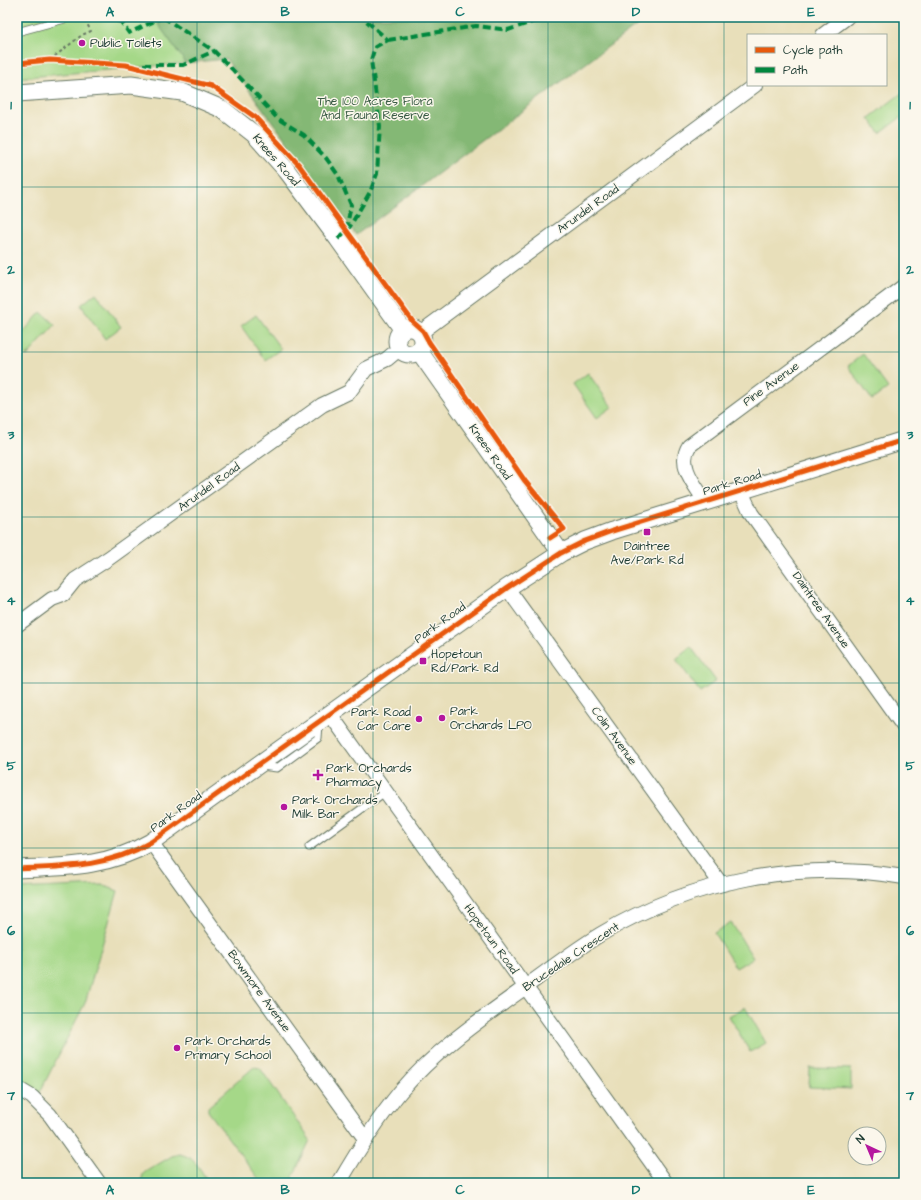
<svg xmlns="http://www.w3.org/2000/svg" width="921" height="1200" font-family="'Architects Daughter',sans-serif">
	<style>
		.green { fill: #a5d888; stroke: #628a5e }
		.forest { fill: #84b874; stroke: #527a54 }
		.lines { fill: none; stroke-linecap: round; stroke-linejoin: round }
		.service-casing { stroke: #657663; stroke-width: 9 }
		.minor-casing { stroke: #657663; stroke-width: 16 }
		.tertiary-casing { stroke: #657663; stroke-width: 19 }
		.path { stroke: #657663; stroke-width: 2; stroke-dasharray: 3 3; stroke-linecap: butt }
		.service { stroke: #fff; stroke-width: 7 }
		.minor { stroke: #fff; stroke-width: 14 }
		.tertiary { stroke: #fff; stroke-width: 17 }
		.quiet { stroke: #00873e; stroke-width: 4; stroke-dasharray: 8 4; stroke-linecap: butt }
		.cycleway-casing { stroke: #fbf7ec; stroke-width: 8 }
		.cycleway { stroke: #e8590c; stroke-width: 5 }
		.grid { fill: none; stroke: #0f766e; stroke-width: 1; stroke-opacity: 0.55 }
		.poi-dot { fill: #b5179e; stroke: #fbf7ec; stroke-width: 1.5 }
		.labels { text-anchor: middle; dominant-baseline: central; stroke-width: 3; stroke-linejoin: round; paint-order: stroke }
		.poi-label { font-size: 12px; fill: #1f3d34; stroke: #fbf7ec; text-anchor: start }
		.park-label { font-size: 12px; fill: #3a5c45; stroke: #fbf7ec }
		.street-label { font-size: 12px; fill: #1f3d34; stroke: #fbf7ec }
		.neatline { fill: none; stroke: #0f766e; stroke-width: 1.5 }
		.grid-label { font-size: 13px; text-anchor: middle; font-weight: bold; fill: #0f766e }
	</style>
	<rect width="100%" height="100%" fill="#fbf7ec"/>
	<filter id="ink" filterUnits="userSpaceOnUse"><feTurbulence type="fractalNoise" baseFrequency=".025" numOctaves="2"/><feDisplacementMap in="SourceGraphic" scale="8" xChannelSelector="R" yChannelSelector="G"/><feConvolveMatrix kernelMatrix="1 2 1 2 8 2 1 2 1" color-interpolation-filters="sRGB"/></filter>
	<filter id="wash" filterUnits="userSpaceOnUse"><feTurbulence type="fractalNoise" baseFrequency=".012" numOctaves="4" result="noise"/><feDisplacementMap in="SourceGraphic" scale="16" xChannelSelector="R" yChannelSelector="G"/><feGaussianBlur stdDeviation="0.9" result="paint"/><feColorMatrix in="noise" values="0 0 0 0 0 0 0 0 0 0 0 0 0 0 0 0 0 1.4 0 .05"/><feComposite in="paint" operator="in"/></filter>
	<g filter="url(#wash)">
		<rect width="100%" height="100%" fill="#e8dfba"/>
		<path class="green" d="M17 17H153L186 63 17 78Z
			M902 93 904 95V115L880 133 869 118Z
			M96 293 121 327 105 339 81 305Z
			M41 312 55 325 27 356 17 347V339Z
			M256 315 281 349 265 360 241 326Z
			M863 354 888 388 872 400 848 366Z
			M588 373 612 407 597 418 573 384Z
			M691 647 716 681 700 692 676 659Z
			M102 885 118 891 85 1003 39 1094 17 1081V889Z
			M731 922 753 958 736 968 714 933Z
			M745 1007 766 1043 750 1052 729 1016Z
			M254 1067 260 1068 310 1140 290 1183H262L208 1111V1107Z
			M810 1068 851 1069V1089L809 1087Z
			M179 1154C196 1157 200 1170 209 1183H141L143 1174 145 1172 172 1156Z"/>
		<path class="forest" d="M153 17H648L356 235 226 59 186 63Z"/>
	</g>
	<g filter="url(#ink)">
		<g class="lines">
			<g class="service-casing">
				<path id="service" d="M118 17 119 19
					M17 32 72 17
					M261 766 277 768 318 738 319 724
					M309 847 385 792"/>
			</g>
			<g class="minor-casing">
				<path id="minor" d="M823 35 847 17
					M420 333 755 85
					M741 491 751 513 904 727
					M705 501C695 485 677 465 689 446L904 286
					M507 588 721 884
					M17 625 52 599 63 595 75 580 109 558 322 405 349 392 366 369 387 359 399 349
					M330 714 666 1183
					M151 842 366 1140
					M17 1088 32 1097 50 1115 99 1183
					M339 1183C357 1152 377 1120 400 1092 434 1052 478 1021 520 991 547 971 573 951 601 934 692 880 800 859 904 877"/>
			</g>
			<g class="tertiary-casing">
				<path id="tertiary" d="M17 93 131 85 182 92 222 109 254 134 287 171 338 239 403 330
					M397 341a13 13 0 1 1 26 0a13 13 0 1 1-26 0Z
					M419 351 561 553
					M17 869C65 867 109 867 151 842L258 765 507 588 561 553 585 541 612 531 904 440"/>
			</g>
			<path class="path" d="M50 60 82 35 91 31 83 17"/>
			<use href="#service" class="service"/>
			<use href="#minor" class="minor"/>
			<use href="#tertiary" class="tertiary"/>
			<path class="quiet" d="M163 17 214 51 232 69 277 118 304 135 326 158 338 175 351 205 346 231
				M119 19 129 33 163 17
				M388 40 476 26 508 30 547 17
				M143 65H183L214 51
				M338 239 349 228 370 192 377 174 380 126 371 60 375 47 388 40 362 17"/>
			<g class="cycleway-casing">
				<path id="cycleway" d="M17 63 50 60 126 65 211 86 255 117 299 165 413 322 423 331 429 342 525 481 564 529 550 538
					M17 869C65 867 109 867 151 842L258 765 507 588 561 553 585 541 612 531 904 440"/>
			</g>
			<use href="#cycleway" class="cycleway"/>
		</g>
	</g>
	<path class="grid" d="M197 17V1183M373 17V1183M548 17V1183M724 17V1183M17 187H904M17 352H904M17 517H904M17 683H904M17 848H904M17 1013H904"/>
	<g class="poi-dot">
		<circle cx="82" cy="43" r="4"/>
		<rect x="643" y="528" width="8" height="8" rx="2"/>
		<rect x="419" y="657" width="8" height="8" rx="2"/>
		<circle cx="442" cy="718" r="4"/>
		<circle cx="419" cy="719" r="4"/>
		<path d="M316 769h4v4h4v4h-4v4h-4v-4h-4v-4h4z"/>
		<circle cx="284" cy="807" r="4"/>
		<circle cx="177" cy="1048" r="4"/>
	</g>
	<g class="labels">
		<g class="poi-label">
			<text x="90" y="43">Public Toilets</text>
			<text x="647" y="546" text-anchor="middle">Daintree<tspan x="647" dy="14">Ave/Park Rd</tspan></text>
			<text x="431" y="654">Hopetoun<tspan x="431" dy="14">Rd/Park Rd</tspan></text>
			<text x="450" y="711">Park<tspan x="450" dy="14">Orchards LPO</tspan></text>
			<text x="411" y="712" text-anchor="end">Park Road<tspan x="411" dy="14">Car Care</tspan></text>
			<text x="326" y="768">Park Orchards<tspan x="326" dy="14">Pharmacy</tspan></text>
			<text x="292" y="800">Park Orchards<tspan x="292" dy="14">Milk Bar</tspan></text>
			<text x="185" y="1041">Park Orchards<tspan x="185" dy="14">Primary School</tspan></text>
		</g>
		<g class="park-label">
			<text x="375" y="101">The 100 Acres Flora<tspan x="375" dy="14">And Fauna Reserve</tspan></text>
		</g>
		<g class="street-label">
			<text transform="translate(276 160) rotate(49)">Knees Road</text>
			<text transform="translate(588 209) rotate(-36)">Arundel Road</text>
			<text transform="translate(771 384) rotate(-36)">Pine Avenue</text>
			<text transform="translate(490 452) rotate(55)">Knees Road</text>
			<text transform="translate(732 483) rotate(-17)">Park Road</text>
			<text transform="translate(209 487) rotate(-36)">Arundel Road</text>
			<text transform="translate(821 610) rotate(55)">Daintree Avenue</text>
			<text transform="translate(440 623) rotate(-36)">Park Road</text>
			<text transform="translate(614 736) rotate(54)">Colin Avenue</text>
			<text transform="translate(176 812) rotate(-36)">Park Road</text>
			<text transform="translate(491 939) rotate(54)">Hopetoun Road</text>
			<text transform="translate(571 957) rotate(-34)">Brucedale Crescent</text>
			<text transform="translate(259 991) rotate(54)">Bowmore Avenue</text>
		</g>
	</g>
	<rect width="921" height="1200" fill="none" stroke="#fbf7ec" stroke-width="44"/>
	<rect x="747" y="34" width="140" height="52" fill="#fbf7ec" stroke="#a3ada2"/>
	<rect x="755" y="47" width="20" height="6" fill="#e8590c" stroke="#a3ada2"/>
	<text x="783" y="54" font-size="12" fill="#1f3d34">Cycle path</text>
	<rect x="755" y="67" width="20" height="6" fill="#00873e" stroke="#a3ada2"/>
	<text x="783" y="74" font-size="12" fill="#1f3d34">Path</text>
	<g transform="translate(867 1146) rotate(316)"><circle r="19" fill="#fbf7ec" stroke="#a3ada2"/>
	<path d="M0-3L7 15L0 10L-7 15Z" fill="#b5179e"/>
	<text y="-6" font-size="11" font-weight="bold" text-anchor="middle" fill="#1f3d34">N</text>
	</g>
	<rect x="22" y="22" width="877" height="1156" class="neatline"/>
	<g class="grid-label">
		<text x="110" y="16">A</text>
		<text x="285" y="16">B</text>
		<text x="460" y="16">C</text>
		<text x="636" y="16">D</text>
		<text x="811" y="16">E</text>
		<text x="11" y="109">1</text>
		<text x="910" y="109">1</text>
		<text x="11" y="274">2</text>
		<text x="910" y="274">2</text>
		<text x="11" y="439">3</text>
		<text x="910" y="439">3</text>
		<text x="11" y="605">4</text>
		<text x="910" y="605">4</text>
		<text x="11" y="770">5</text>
		<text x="910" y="770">5</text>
		<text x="11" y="935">6</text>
		<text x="910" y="935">6</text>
		<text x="11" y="1100">7</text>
		<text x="910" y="1100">7</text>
		<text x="110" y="1194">A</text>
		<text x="285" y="1194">B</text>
		<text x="460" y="1194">C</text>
		<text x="636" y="1194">D</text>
		<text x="811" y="1194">E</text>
	</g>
</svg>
